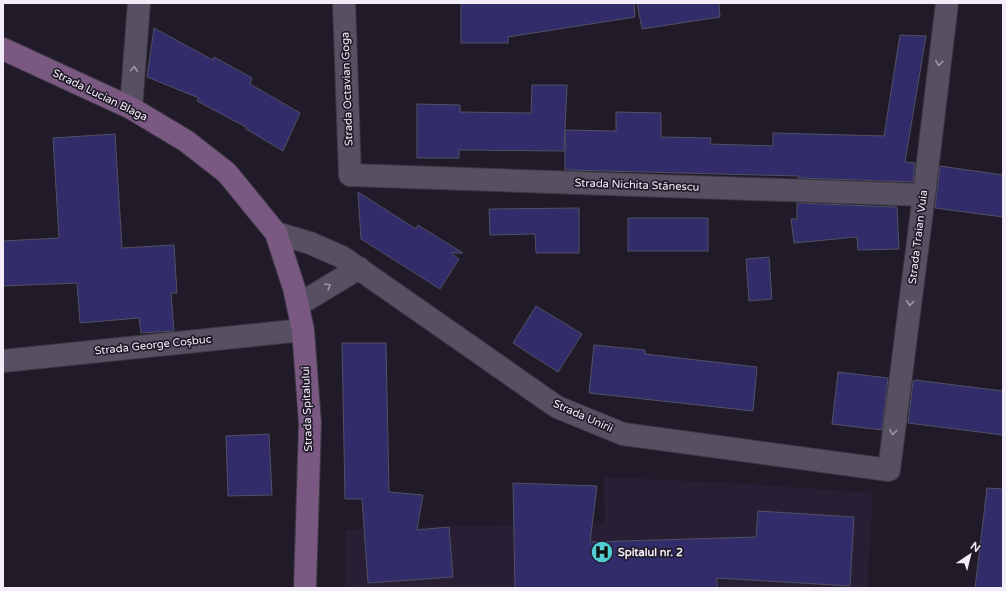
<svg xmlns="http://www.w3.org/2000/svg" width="1006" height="591" font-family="'Varela Round',sans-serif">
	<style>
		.built { fill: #291f34 }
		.building { fill: #322c6b; stroke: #505163 }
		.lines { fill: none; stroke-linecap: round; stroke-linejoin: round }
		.street-casing { stroke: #3d3844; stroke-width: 24 }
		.secondary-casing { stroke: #3d3844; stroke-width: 24 }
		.street { stroke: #575062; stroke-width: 22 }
		.secondary { stroke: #795882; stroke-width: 22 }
		.oneway { stroke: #9d97a6 }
		.labels { text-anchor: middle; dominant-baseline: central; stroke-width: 3.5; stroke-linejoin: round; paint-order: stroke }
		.street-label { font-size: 11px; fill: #f2edf8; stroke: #211a29 }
		.poi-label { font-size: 11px; font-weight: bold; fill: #f2edf8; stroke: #211a29; text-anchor: start }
	</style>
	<rect width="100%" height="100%" fill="#211a29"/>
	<path class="built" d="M604 477 749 484 873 493 867 588H346L345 530 454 526 605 523Z"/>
	<path class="building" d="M461 3H634L635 17 508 37V43H461Z
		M637 3H719L720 17 642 29Z
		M154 28 213 60 214 57 252 78 250 84 300 113 283 151 246 129V127L197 101 199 98 147 77Z
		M900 35 926 36 905 162 915 163 913 182 798 178V176L565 170V130L616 131V112L661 113V137L711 138 710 144 773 146V133L884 136Z
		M532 85H567L564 151 459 150V158H417V104L460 105V112L531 113Z
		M115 134 122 248 174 245 177 293H171L174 331 141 333 139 318 80 323 77 283 3 286V241L59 238 53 138Z
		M940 166 1003 175V217L935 208Z
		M358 192 416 229 418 225 463 253H451L459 259 440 289 361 239Z
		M797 203 897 207 899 249 858 250 857 237 794 243 791 219H797Z
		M579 208V253H536L535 234 490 235 489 209Z
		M628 218H708V251H628Z
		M769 257 772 299 749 301 746 259Z
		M536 306 582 334 558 372 513 343Z
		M342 343H386L389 492 423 495 417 530 449 527 453 577 368 583 362 499H345Z
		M594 345 645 350V354L757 367 753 411 589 393Z
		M838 372 888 378 882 430 832 424Z
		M915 380 1003 391V435L908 423 913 381H915Z
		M269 434 272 495 228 496 226 436Z
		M513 483 597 486 590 542 756 537 758 511 854 517 850 586 717 578V588H515Z
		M987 488 1003 489V588H975Z"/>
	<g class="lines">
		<g class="street-casing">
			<path id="street" d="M344 3 350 175 924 195
				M131 108 139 3
				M276 233 310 243 342 257 557 407 623 434 889 470 924 195 947 3
				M298 305 359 268
				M3 361 303 330"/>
		</g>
		<g class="secondary-casing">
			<path id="secondary" d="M3 49 131 108 186 141 227 173 276 233 294 288 303 330 310 423 305 588"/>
		</g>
		<use href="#street" class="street"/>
		<use href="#secondary" class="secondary"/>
	</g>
	<defs><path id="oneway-chevron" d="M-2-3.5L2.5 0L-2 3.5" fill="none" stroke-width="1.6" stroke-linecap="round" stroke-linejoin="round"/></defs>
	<g class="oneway">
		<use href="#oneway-chevron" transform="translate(939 63) rotate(97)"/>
		<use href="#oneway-chevron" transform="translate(134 69) rotate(-86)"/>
		<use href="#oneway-chevron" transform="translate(328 286) rotate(-31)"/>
		<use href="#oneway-chevron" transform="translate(910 303) rotate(97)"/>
		<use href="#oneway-chevron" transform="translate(893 432) rotate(97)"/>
	</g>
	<defs>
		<g id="hospital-disc" transform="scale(1.15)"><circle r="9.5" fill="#51ccd2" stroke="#211a29"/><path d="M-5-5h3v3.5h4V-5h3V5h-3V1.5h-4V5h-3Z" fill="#111"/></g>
	</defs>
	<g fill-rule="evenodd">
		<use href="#hospital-disc" x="602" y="552"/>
	</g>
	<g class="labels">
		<g class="street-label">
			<text transform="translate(347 89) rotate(-92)">Strada Octavian Goga</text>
			<text transform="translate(100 95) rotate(26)">Strada Lucian Blaga</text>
			<text transform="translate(637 185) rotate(2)">Strada Nichita Stănescu</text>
			<text transform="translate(918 237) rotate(-83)">Strada Traian Vuia</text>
			<text transform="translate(153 345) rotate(-6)">Strada George Coșbuc</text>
			<text transform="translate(307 409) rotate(-92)">Strada Spitalului</text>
			<text transform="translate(583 416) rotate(24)">Strada Unirii</text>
		</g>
		<g class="poi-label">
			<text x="618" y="552">Spitalul nr. 2</text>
		</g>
	</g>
	<rect width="1006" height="591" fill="none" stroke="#f2edf8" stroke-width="8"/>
	<g transform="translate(970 555) rotate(35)" stroke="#211a29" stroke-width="3" paint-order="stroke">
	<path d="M0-3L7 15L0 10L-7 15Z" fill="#f2edf8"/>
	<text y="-6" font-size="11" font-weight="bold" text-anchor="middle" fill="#f2edf8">N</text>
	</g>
</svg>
